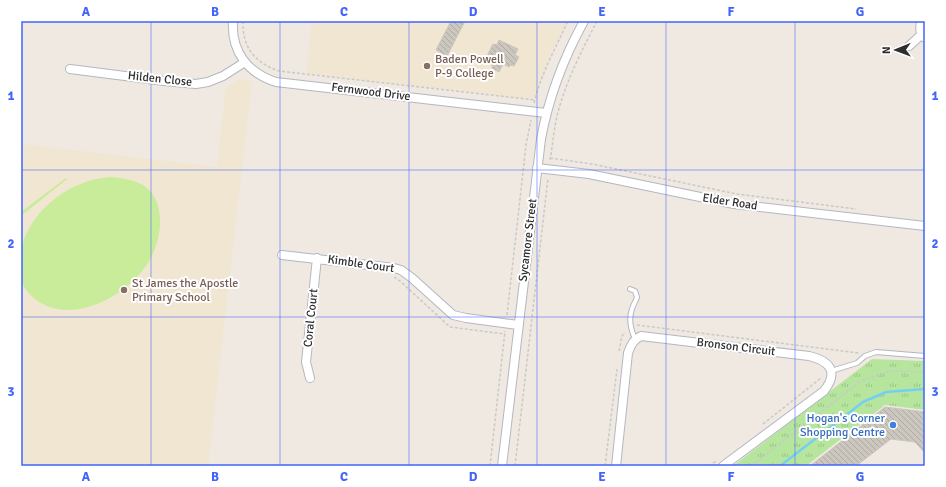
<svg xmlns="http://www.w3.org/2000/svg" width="946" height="487" font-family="Signika,sans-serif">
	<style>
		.education { fill: #f0e6d1 }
		.park { fill: url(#park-tufts) }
		.pitch { fill: #c9ec9a }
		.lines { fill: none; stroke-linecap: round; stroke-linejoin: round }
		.stream { stroke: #75cff0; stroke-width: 2.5 }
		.building { fill: url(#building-back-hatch); stroke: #cbc5ba }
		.service-casing { stroke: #b4b7c1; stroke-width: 6 }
		.minor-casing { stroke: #b4b7c1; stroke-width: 10 }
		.path { stroke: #c9c9c9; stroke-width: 1.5; stroke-dasharray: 3 2; stroke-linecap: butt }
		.service { stroke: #fff; stroke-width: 4 }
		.minor { stroke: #fff; stroke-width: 8 }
		.grid { fill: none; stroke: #4264fb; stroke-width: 1; stroke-opacity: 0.55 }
		.education-dot { fill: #8d6e63; stroke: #fff; stroke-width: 1.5 }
		.shop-dot { fill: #3f7fe0; stroke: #fff; stroke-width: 1.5 }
		.labels { text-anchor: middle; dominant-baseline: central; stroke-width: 4; stroke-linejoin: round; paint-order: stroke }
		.education-label { font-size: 12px; fill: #785e54; stroke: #fff; text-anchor: start }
		.street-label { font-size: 12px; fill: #2e2e2e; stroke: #fff }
		.shop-label { font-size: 12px; fill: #366cbe; stroke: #fff; text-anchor: end }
		.neatline { fill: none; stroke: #4264fb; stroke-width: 1.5 }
		.grid-label { font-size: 13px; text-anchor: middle; font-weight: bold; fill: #4264fb }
	</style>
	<defs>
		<pattern id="park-tufts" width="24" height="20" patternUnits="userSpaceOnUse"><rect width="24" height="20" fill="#b6e59e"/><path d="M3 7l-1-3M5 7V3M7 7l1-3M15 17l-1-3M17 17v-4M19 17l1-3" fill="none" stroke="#9dc588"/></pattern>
		<pattern id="building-back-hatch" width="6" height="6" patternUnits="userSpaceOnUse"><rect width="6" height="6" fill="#cbc7bf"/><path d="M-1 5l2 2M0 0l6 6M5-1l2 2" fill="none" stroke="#afaba4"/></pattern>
	</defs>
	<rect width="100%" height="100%" fill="#efe9e1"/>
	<path class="education" d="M312 21H567L549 58 536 96 530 99 306 73Z
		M239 79 252 81 208 466H21V144L217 167 226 88Z"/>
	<path class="park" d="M872 359 925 361V410L885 405 806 466H733Z"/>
	<path class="pitch" d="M112 177C121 178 130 179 139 183 170 198 162 243 146 266 128 291 97 310 66 310 47 309 27 299 21 279 20 274 21 267 21 261 21 248 23 238 30 227 47 198 78 179 112 177Z
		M66 178 67 179 21 216V212Z"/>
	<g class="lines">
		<path class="stream" d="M780 466 863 402 886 392 925 389"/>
	</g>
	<path class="building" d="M451 21H465L447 56 436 50Z
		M499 40 518 49 515 55 519 57 514 66 510 65 509 67 503 64 499 72 492 68 493 66 488 63 490 58 487 56 493 44 497 45Z
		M885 407 925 412V453L915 442 891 439 856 466H810Z"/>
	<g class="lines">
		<g class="service-casing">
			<path id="service" d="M630 289 635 291 637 297C636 301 633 305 632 309 628 320 631 330 635 339
				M831 371 857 363 865 356 876 352 925 356"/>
		</g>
		<g class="minor-casing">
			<path id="minor" d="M233 21C231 52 248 73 276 82L546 113
				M921 21C920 28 919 33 925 38
				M909 46 921 35
				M70 69 164 81 196 84 208 82 223 76 245 62
				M537 168 589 174 734 204 925 226
				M282 255 394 268 401 270 412 278 453 315 466 318 518 325
				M310 378 306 362 317 258
				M502 466 541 139C549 96 563 59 584 21
				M616 466 628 353C631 345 633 340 641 336L809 356C830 361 839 372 824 391L723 466"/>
		</g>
		<path class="path" d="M243 21C242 47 255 63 279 71L535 100
			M534 103C541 74 556 47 568 21
			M550 158 592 164 737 194 856 209
			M550 160C553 144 554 127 558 112 567 79 582 50 597 21
			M394 277 400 281 450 327 505 334
			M507 315 526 145 531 120
			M637 325 859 353
			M619 351 622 336 625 332
			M763 424 821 378
			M490 466 505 331
			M515 466 548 178
			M605 466 617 369
			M709 466 716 461
			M751 466 861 381 890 371 925 372"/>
		<use href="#service" class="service"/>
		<use href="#minor" class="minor"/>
	</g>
	<path class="grid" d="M151 21V466M280 21V466M409 21V466M537 21V466M666 21V466M795 21V466M21 170H925M21 317H925"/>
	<g class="education-dot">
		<circle cx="427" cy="66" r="4"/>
		<circle cx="124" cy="290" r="4"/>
	</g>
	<circle class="shop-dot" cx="893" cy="425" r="4"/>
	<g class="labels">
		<g class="education-label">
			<text x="435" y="59">Baden Powell<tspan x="435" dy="14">P-9 College</tspan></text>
			<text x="132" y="283">St James the Apostle<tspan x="132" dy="14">Primary School</tspan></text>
		</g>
		<g class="street-label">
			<text transform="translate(160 79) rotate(6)">Hilden Close</text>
			<text transform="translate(371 92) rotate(7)">Fernwood Drive</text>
			<text transform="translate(730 202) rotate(9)">Elder Road</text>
			<text transform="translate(528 240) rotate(-83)">Sycamore Street</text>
			<text transform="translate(361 264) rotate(8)">Kimble Court</text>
			<text transform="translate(311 318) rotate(-84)">Coral Court</text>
			<text transform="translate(736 347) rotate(7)">Bronson Circuit</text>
		</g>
		<g class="shop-label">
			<text x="885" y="418">Hogan's Corner<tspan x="885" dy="14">Shopping Centre</tspan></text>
		</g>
	</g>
	<rect width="946" height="487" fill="none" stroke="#ffffff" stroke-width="44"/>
	<g transform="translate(896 50) rotate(269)" stroke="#ffffff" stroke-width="3" paint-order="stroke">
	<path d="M0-3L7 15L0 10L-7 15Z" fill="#2e2e2e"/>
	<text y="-6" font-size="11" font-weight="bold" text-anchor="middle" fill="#2e2e2e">N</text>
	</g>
	<rect x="22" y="22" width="902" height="443" class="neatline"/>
	<g class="grid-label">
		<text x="86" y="16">A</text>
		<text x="215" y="16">B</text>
		<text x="344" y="16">C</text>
		<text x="473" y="16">D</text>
		<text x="602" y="16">E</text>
		<text x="731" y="16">F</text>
		<text x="860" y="16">G</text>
		<text x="11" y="100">1</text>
		<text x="935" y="100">1</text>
		<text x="11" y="248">2</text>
		<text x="935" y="248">2</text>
		<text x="11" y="396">3</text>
		<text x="935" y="396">3</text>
		<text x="86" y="481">A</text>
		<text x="215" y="481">B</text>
		<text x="344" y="481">C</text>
		<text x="473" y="481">D</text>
		<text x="602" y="481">E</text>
		<text x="731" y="481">F</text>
		<text x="860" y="481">G</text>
	</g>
</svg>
